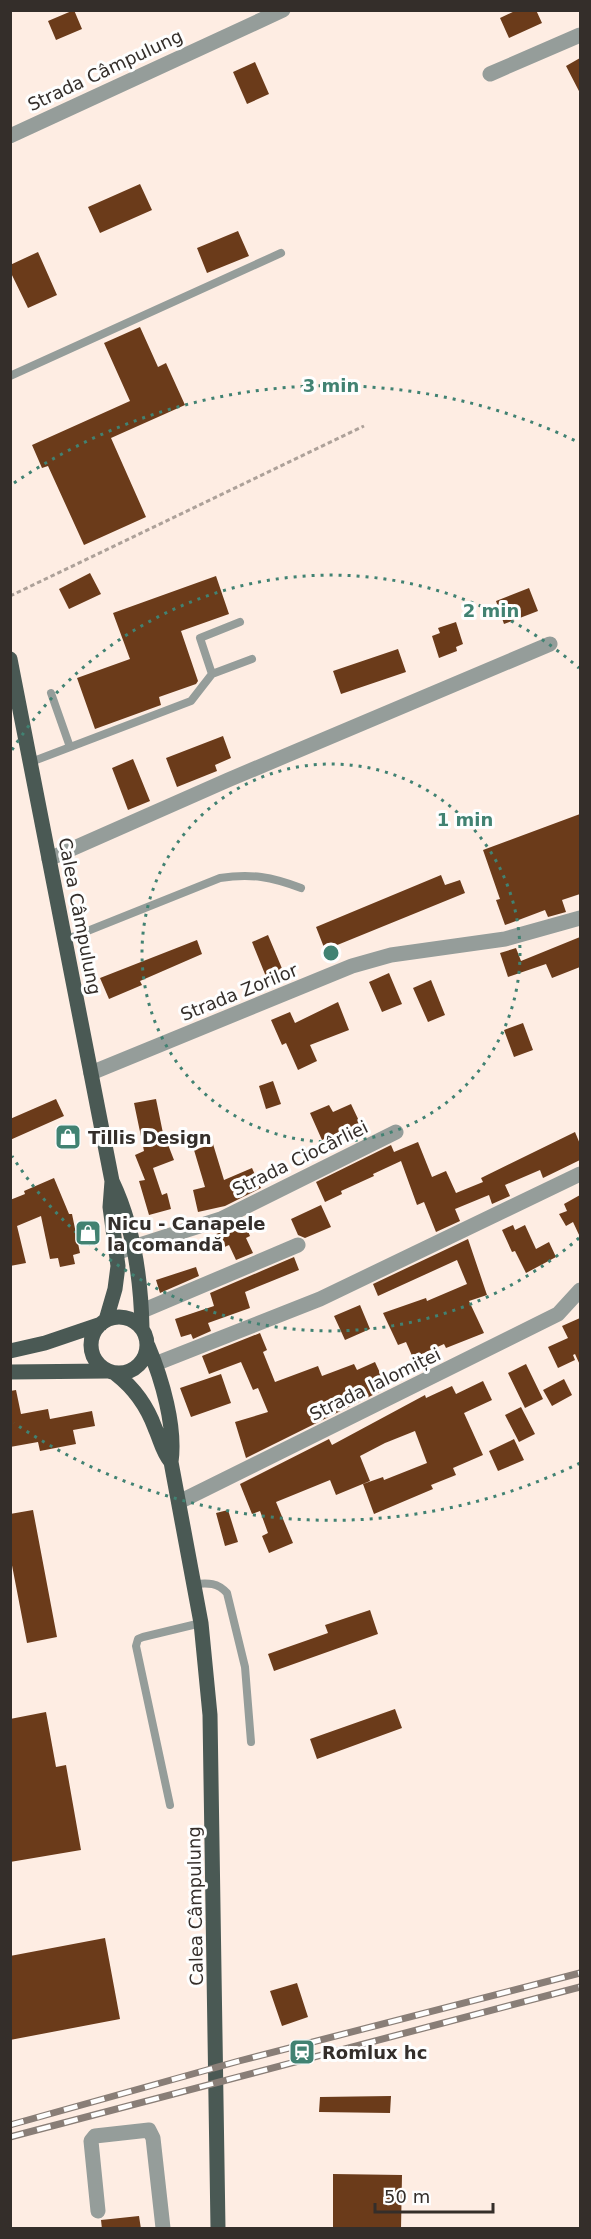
<svg xmlns="http://www.w3.org/2000/svg" width="591" height="2239" font-family="'DejaVu Sans',sans-serif">
	<style>
		.building { fill: #6b3b1a }
		.lines { fill: none; stroke-linecap: round; stroke-linejoin: round }
		.path { stroke: #ada199; stroke-width: 3; stroke-dasharray: 4.5 3; stroke-linecap: butt }
		.lane { stroke: #959d9a; stroke-width: 8 }
		.street { stroke: #959d9a; stroke-width: 15 }
		.primary { stroke: #4a5954; stroke-width: 15 }
		.rail-casing { stroke: #897e77; stroke-width: 7 }
		.rail { stroke: #fefefe; stroke-width: 4.5; stroke-dasharray: 14; stroke-linecap: butt }
		.ring { fill: none; stroke: #418272; stroke-width: 3; stroke-dasharray: 3 6 }
		.labels { text-anchor: middle; dominant-baseline: central; stroke-width: 6; stroke-linejoin: round; paint-order: stroke }
		.street-label { font-size: 18px; fill: #342e2a; stroke: #fefefe }
		.poi-label { font-size: 18px; font-weight: bold; fill: #342e2a; stroke: #fefefe; text-anchor: start }
		.centre { fill: #418272; stroke: #fefefe; stroke-width: 3 }
		.ring-label { font-size: 18px; text-anchor: middle; font-weight: bold; fill: #418272; stroke: #fefefe; stroke-width: 6; stroke-linejoin: round; paint-order: stroke }
	</style>
	<rect width="100%" height="100%" fill="#feede3"/>
	<path class="building" d="M74 10 82 29 56 40 48 21Z
		M517 10H536L542 23 509 38 500 18Z
		M580 58V93L566 66Z
		M255 62 269 94 247 104 233 72Z
		M140 184 152 210 100 233 88 207Z
		M238 231 249 256 207 273 197 248Z
		M38 252 57 295 28 308 10 271V265Z
		M140 327 158 367 166 363 185 405 111 438 146 517 84 545 48 466 42 468 32 445 130 401 104 343Z
		M90 573 101 594 69 609 59 589Z
		M216 576 229 614 181 631 198 681 196 684 159 697 161 705 95 729 77 678 130 659 113 613Z
		M529 588 538 611 504 624 496 601Z
		M456 622 463 644 456 647 457 651 439 658 432 636 440 633 438 628Z
		M398 649 406 672 341 694 333 671Z
		M223 736 231 758 215 765 217 771 177 787 166 758Z
		M133 759 150 801 128 810 112 768Z
		M580 814V894L562 900 566 912 548 917 545 910 505 925 496 900 500 899 483 850Z
		M441 875 445 885 460 880 465 893 325 950 316 927Z
		M268 935 286 978 269 984 252 942Z
		M580 937V967L552 978 546 964 508 977 500 953 516 948 521 961Z
		M197 940 202 954 140 981 142 985 109 999 100 978Z
		M389 973 402 1004 382 1012 369 982Z
		M431 980 445 1015 428 1022 413 988Z
		M338 1002 349 1030 310 1045 317 1061 298 1070 286 1043 282 1045 271 1020 290 1012 295 1023Z
		M523 1023 533 1050 514 1057 504 1030Z
		M273 1081 281 1104 266 1109 259 1086Z
		M56 1099 64 1116 10 1140V1119Z
		M156 1099 165 1143 167 1142 174 1160 153 1168 162 1195 167 1193 171 1209 149 1215 139 1181 145 1180 135 1155 144 1151 134 1103Z
		M351 1104 360 1123 322 1140 310 1113 329 1105 333 1112Z
		M575 1132 580 1144V1160L543 1178 540 1170 505 1185 510 1196 492 1204 489 1195 455 1209 460 1221 436 1232 424 1202 417 1205 401 1161 373 1174 374 1176 341 1191 342 1194 325 1202 316 1182 391 1145 394 1152 418 1142 432 1177 446 1171 456 1193 483 1182 481 1178Z
		M213 1144 224 1180 252 1168 261 1188 225 1206 198 1212 193 1190 205 1187 194 1150Z
		M54 1178 69 1214H72L80 1253 73 1255 75 1264 60 1267 58 1258 50 1259 41 1216 17 1226 26 1263 10 1266V1200L25 1194 24 1191Z
		M580 1195V1237L573 1222 566 1226 559 1214 567 1211 564 1204Z
		M321 1205 331 1227 305 1238 298 1235 291 1219Z
		M244 1222 250 1236 246 1238 253 1253 236 1260 229 1245 220 1249 214 1235Z
		M513 1225 515 1230 525 1225 536 1249 549 1242 556 1257 526 1273 515 1251 512 1252 502 1230Z
		M468 1239 487 1295 469 1301 484 1333 446 1348 444 1344 413 1358 406 1342 398 1345 383 1313 426 1298 427 1301 467 1284 457 1260 378 1296 373 1284Z
		M294 1257 299 1270 245 1292 250 1308 208 1323 211 1331 193 1339 191 1334 181 1337 175 1319 214 1306 210 1293Z
		M196 1267 199 1276 160 1293 156 1280Z
		M360 1305 370 1329 345 1340 334 1316Z
		M580 1318V1365L575 1354 573 1355 575 1360 558 1368 548 1347 568 1338 562 1326Z
		M260 1333 267 1350 263 1352 275 1382 318 1366 322 1376 354 1364 357 1370 375 1362 387 1388 246 1458 235 1422 268 1412 258 1388 253 1390 241 1362 209 1374 202 1356Z
		M526 1364 543 1399 525 1408 508 1373Z
		M221 1374 231 1403 191 1417 180 1388Z
		M564 1379 572 1395 552 1406 543 1390Z
		M483 1381 492 1400 464 1413 483 1455 453 1468 456 1475 431 1485 433 1489 374 1514 363 1484 383 1477 384 1480 427 1463 415 1431 385 1443 360 1456 370 1481 336 1495 330 1480 276 1502 293 1543 269 1553 262 1536 268 1533 260 1511 252 1514 240 1484 329 1439 332 1445 425 1395 426 1398 452 1386 456 1394Z
		M16 1390 21 1414 48 1409 50 1419 92 1411 95 1426 73 1430 76 1444 40 1451 38 1442 10 1447V1391Z
		M521 1407 535 1434 519 1442 505 1415Z
		M514 1439 524 1460 498 1471 489 1451Z
		M33 1510 57 1637 27 1643 10 1555V1514Z
		M228 1510 238 1542 225 1546 216 1513Z
		M370 1610 378 1634 274 1671 268 1654 328 1633 325 1625Z
		M395 1709 402 1728 317 1759 310 1739Z
		M46 1712 56 1767 66 1765 81 1850 10 1862V1719Z
		M105 1938 120 2019 10 2040V1956Z
		M297 1983 308 2017 282 2026 270 1991Z
		M391 2096 390 2113 319 2112 320 2097Z
		M333 2174 402 2175 401 2229H333Z
		M139 2216 141 2229H102L101 2220Z"/>
	<g class="lines">
		<path class="path" d="M10 596 364 426"/>
		<path class="lane" d="M10 376 281 253
			M212 674 200 638 240 622
			M51 693 70 747
			M31 762 191 701 212 674 252 659
			M65 940 220 878C251 873 272 877 301 888
			M194 1584C208 1583 217 1582 227 1593L245 1667 251 1742
			M170 1805 136 1646 138 1639 143 1637 201 1623"/>
		<path class="street" d="M490 74 580 35
			M10 136 283 10
			M49 859 228 780 550 644
			M91 1073 352 966 391 955 505 939 580 918
			M118 1252 221 1219 396 1132
			M142 1311 298 1245
			M155 1364 320 1299 580 1174
			M179 1502 558 1314 580 1290
			M98 2211 91 2141 95 2136 149 2130 153 2138 163 2228"/>
		<path class="primary" d="M10 659 112 1181C133 1225 141 1279 142 1328
			M91 1345a28 28 0 1 1 56 0a28 28 0 1 1-56 0Z
			M106 1320 115 1289 118 1266 110 1207 112 1181
			M148 1346C162 1379 176 1427 171 1462L201 1623 210 1715 218 2228
			M10 1351 45 1343 101 1324
			M10 1372 107 1371
			M116 1374C134 1388 147 1406 155 1428 161 1441 162 1451 171 1462"/>
		<g class="rail-casing">
			<path id="rail" d="M10 2125 239 2061 580 1973
				M10 2137 580 1987"/>
		</g>
		<use href="#rail" class="rail"/>
	</g>
	<g class="ring">
		<circle cx="331" cy="953" r="189"/>
		<path d="M579 1238A378 378 0 0 1 12 1156M12 750A378 378 0 0 1 579 668"/>
		<path d="M580 1463A567 567 0 0 1 14 1423M14 483A567 567 0 0 1 580 443"/>
	</g>
	<defs>
		<g id="shop-square" transform="scale(1.35)"><rect x="-9" y="-9" width="18" height="18" rx="4" fill="#418272" stroke="#fefefe"/><path d="M-5-2.5h2.3a2.7 3.5 0 0 1 5.4 0H5L5.5 6h-11ZM-1.5-2.5h3a1.5 2.3 0 0 0-3 0Z" fill="#fff"/></g>
		<g id="station-square" transform="scale(1.35)"><rect x="-9" y="-9" width="18" height="18" rx="4" fill="#418272" stroke="#fefefe"/><path d="M-3-6H3Q5-6 5-4V2Q5 4 3 4L4.5 6H3L1.5 4h-3L-3 6H-4.5L-3 4Q-5 4-5 2V-4Q-5-6-3-6ZM-3.5-4v3h7v-3ZM-3.5 1v1.5H-2V1ZM2 1v1.5H3.5V1Z" fill="#fff"/></g>
	</defs>
	<g fill-rule="evenodd">
		<use href="#shop-square" x="68" y="1137"/>
		<use href="#shop-square" x="88" y="1233"/>
		<use href="#station-square" x="302" y="2052"/>
	</g>
	<g class="labels">
		<g class="street-label">
			<text transform="translate(105 70) rotate(-25)">Strada Câmpulung</text>
			<text transform="translate(80 916) rotate(79)">Calea Câmpulung</text>
			<text transform="translate(239 992) rotate(-22)">Strada Zorilor</text>
			<text transform="translate(300 1158) rotate(-26)">Strada Ciocârliei</text>
			<text transform="translate(375 1384) rotate(-26)">Strada Ialomiței</text>
			<text transform="translate(195 1906) rotate(-91)">Calea Câmpulung</text>
		</g>
		<g class="poi-label">
			<text x="88" y="1137">Tillis Design</text>
			<text x="107" y="1223">Nicu - Canapele<tspan x="107" dy="21">la comandă</tspan></text>
			<text x="322" y="2052">Romlux hc</text>
		</g>
	</g>
	<circle cx="331" cy="953" r="9" class="centre"/>
	<g class="ring-label">
		<text x="331" y="392">3 min</text>
		<text x="491" y="617">2 min</text>
		<text x="465" y="826">1 min</text>
	</g>
	<rect width="591" height="2239" fill="none" stroke="#342e2a" stroke-width="24"/>
	<path d="M375 2203v9h118v-9" fill="none" stroke="#342e2a" stroke-width="3"/>
	<text x="384" y="2203" font-size="18" fill="#342e2a" stroke="#fefefe" stroke-width="4.5" paint-order="stroke">50 m</text>
</svg>
